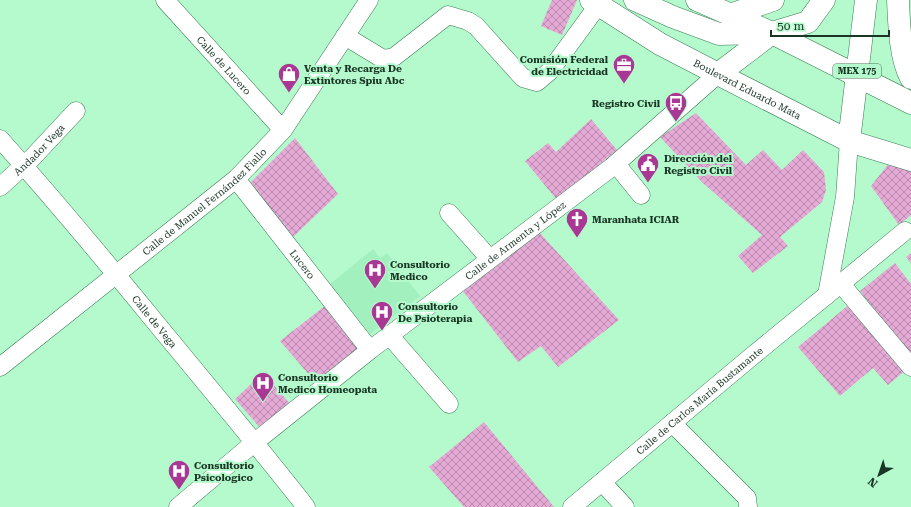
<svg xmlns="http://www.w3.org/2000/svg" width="911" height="507" font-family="'Roboto Serif',serif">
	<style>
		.built { fill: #a3f0bf }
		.building { fill: url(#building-cross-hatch) }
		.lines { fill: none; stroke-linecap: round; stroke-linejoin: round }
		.minor-casing { stroke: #397b54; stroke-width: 19 }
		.major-casing { stroke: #397b54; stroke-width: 23 }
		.minor { stroke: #fff; stroke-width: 18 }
		.major { stroke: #fff; stroke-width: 22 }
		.labels { text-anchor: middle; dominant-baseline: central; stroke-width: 4; stroke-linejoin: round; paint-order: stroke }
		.shield { fill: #b5facd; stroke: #487057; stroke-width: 1 }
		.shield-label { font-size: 9px; font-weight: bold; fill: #193524 }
		.poi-label { font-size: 10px; font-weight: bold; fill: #193524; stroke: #b5facd; text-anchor: start }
		.street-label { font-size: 10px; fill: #193524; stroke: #b5facd }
	</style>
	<defs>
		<pattern id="building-cross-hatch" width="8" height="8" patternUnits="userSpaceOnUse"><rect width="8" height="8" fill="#e5a9d6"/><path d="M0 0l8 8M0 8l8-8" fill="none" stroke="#b98aad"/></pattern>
	</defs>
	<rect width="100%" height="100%" fill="#b5facd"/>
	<path class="built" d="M373 249 380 258 387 253 420 296 370 334 330 284Z"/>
	<path class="building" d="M552 0H577L562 35 541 26Z
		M696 113 746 165 763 150 782 170 803 150 824 172 826 190 822 202 780 237 788 246 753 273 738 256 762 235 703 183 660 137Z
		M591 119 617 150 557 200 525 161 548 143 556 152Z
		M295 138 338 194 291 239 251 182Z
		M890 162 911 171V215L899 225 871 186Z
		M539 232 619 320 558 367 541 346 518 362 462 290Z
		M911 253V263L906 257Z
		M895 263 911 284V357L860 291Z
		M851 303 907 369 888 385 873 368 840 396 798 347Z
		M326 305 363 350 317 384 280 341Z
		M263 373 292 406 261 429 235 399Z
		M484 422 554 507H464L429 467Z"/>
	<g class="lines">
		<g class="minor-casing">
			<g id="minor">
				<path id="s1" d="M165 0 283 130"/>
				<path d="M345 36 383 59 394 57 448 15 468 21 476 26 523 78 537 82 550 71 599 4"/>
				<path id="s2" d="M0 139C52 197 102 257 151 317 203 380 255 442 306 507"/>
				<path d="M616 164 641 195"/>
				<path id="s3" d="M236 179 370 350"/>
				<path id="s4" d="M0 187 33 157 76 111"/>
				<path d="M449 213 490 259"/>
				<path d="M841 284 911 367"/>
				<path d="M827 295 845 197 849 141"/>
				<path d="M389 335 449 404"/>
				<path id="s5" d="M0 367 236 179 283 130 369 0"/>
				<path d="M672 423 747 498 748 507"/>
				<path d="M602 482 625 507"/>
				<path id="s6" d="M178 507 255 442 370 350 612 167 718 74"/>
				<path id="s7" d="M572 507 751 357 905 231"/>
			</g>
		</g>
		<g class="major-casing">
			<g id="major">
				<path id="s8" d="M591 0 660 44 718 74 849 141 911 160"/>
				<path d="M635 0 673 17 719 34 765 33"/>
				<path d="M697 0 772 33 911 103"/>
				<path d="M898 0C899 23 900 58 911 78"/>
				<path d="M730 15 773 0"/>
				<path d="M718 74 772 33 808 22 824 0"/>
				<path d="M849 141 866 0"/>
			</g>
		</g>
		<use href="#minor" class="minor"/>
		<use href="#major" class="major"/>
	</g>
	<defs>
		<g id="office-pin" transform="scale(1.15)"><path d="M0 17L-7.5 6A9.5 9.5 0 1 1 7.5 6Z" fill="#a83894" stroke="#b5facd"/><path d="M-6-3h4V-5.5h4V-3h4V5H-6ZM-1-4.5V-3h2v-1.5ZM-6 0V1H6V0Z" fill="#fff"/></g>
		<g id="shop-pin" transform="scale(1.15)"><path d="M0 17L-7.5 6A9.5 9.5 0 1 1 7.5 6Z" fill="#a83894" stroke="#b5facd"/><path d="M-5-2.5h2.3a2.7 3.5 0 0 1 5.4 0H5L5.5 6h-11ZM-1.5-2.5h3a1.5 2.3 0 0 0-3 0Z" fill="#fff"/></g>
		<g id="bus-pin" transform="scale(1.15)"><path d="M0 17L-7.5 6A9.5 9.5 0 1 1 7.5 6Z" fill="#a83894" stroke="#b5facd"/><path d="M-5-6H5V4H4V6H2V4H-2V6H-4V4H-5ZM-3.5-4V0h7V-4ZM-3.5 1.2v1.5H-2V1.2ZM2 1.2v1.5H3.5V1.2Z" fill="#fff"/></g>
		<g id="civic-pin" transform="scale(1.15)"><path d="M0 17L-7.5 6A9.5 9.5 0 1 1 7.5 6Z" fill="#a83894" stroke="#b5facd"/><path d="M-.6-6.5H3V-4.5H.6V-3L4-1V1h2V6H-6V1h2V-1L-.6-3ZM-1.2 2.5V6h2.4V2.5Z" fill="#fff"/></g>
		<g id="church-pin" transform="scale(1.15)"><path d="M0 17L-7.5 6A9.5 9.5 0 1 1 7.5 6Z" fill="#a83894" stroke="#b5facd"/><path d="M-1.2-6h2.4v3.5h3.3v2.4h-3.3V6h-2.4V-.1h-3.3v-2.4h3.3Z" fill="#fff"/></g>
		<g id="hospital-pin" transform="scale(1.15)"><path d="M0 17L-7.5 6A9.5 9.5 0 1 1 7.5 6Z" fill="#a83894" stroke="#b5facd"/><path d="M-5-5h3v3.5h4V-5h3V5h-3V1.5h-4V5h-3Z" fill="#fff"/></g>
	</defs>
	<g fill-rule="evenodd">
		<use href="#office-pin" x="624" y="65"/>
		<use href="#shop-pin" x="289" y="74"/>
		<use href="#bus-pin" x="676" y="103"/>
		<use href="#civic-pin" x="648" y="164"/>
		<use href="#church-pin" x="577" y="219"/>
		<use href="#hospital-pin" x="375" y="270"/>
		<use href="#hospital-pin" x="382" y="312"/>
		<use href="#hospital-pin" x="263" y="383"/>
		<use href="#hospital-pin" x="179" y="471"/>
	</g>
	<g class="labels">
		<rect class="shield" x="833" y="64" width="48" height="14" rx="3"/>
		<g class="shield-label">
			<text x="857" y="71">MEX 175</text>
		</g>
		<g class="poi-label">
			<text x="608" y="59" text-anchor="end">Comisión Federal<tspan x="608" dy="12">de Electricidad</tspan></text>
			<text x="304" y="68">Venta y Recarga De<tspan x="304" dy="12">Extintores Spiu Abc</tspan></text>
			<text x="660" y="103" text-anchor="end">Registro Civil</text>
			<text x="664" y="158">Dirección del<tspan x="664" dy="12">Registro Civil</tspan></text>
			<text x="592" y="219">Maranhata ICIAR</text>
			<text x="390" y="264">Consultorio<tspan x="390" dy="12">Medico</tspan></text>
			<text x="398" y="306">Consultorio<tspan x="398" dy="12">De Psioterapia</tspan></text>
			<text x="278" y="377">Consultorio<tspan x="278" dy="12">Medico Homeopata</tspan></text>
			<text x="194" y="465">Consultorio<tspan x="194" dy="12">Psicologico</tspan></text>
		</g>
		<g class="street-label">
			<text stroke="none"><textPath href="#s1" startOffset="88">Calle de Lucero</textPath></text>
			<text stroke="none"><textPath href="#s8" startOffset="180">Boulevard Eduardo Mata</textPath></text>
			<text stroke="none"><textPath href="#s4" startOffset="54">Andador Vega</textPath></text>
			<text stroke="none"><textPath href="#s5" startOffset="263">Calle de Manuel Fernández Fiallo</textPath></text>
			<text stroke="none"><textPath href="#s6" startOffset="430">Calle de Armenta y López</textPath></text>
			<text stroke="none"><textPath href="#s3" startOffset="108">Lucero</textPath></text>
			<text stroke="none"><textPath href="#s2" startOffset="239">Calle de Vega</textPath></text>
			<text stroke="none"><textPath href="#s7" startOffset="166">Calle de Carlos María Bustamante</textPath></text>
		</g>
	</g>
	<g transform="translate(879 475) rotate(220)" stroke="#b5facd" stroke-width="3" paint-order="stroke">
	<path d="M0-3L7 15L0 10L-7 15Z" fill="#193524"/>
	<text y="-6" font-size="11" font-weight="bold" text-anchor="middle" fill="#193524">N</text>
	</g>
	<path d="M771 30v6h118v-6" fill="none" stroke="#193524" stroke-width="2"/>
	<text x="777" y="30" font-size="12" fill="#193524" stroke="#b5facd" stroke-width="3" paint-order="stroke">50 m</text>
</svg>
